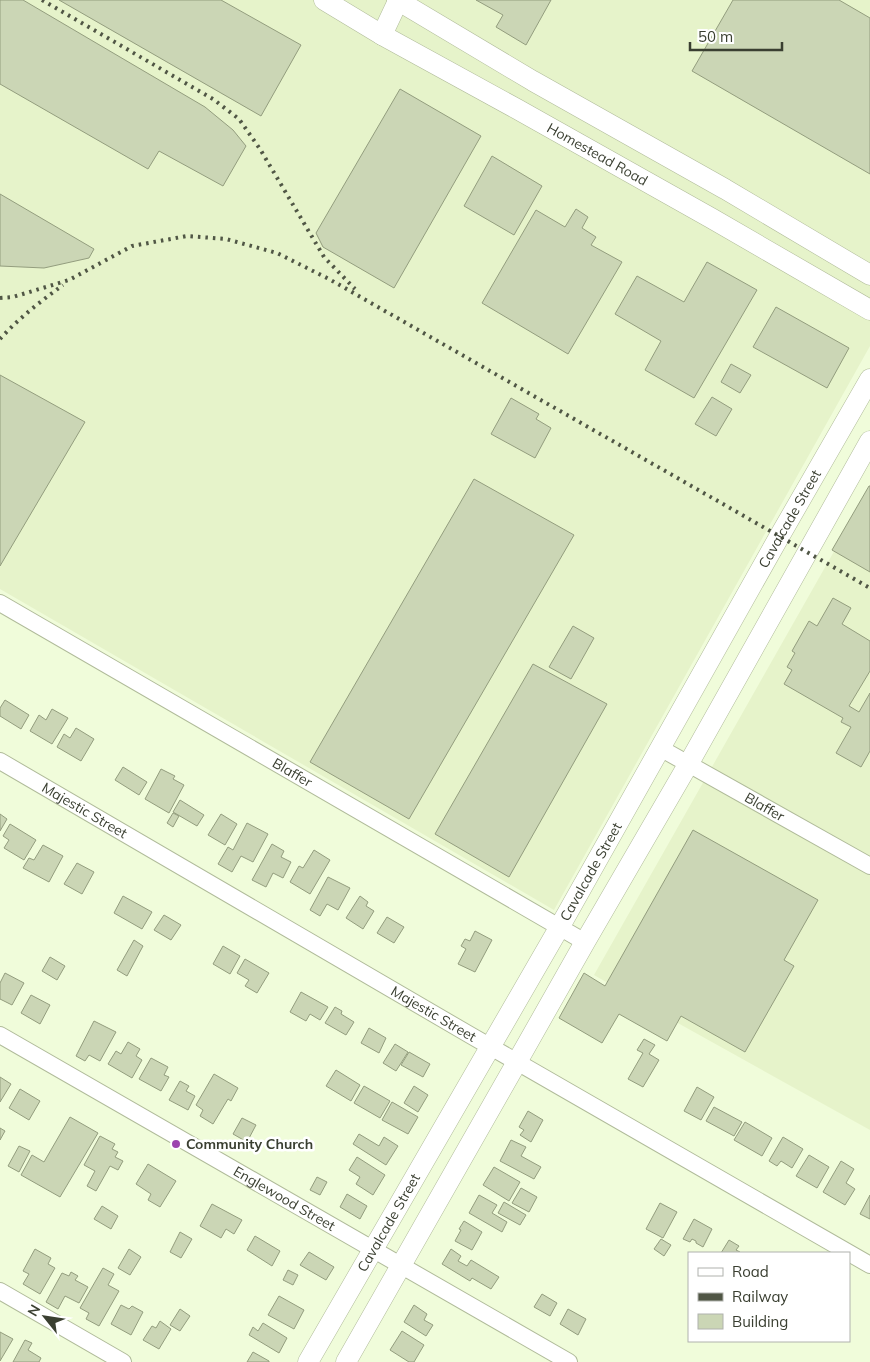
<svg xmlns="http://www.w3.org/2000/svg" width="870" height="1362" font-family="Mulish,sans-serif">
	<style>
		.built { fill: #e6f3ca }
		.building { fill: #cbd6b5; stroke: #939d7e }
		.lines { fill: none; stroke-linecap: round; stroke-linejoin: round }
		.minor-casing { stroke: #b0bb9a; stroke-width: 18 }
		.major-casing { stroke: #b0bb9a; stroke-width: 21 }
		.minor { stroke: #fff; stroke-width: 16 }
		.major { stroke: #fff; stroke-width: 20 }
		.rail { stroke: #505645; stroke-width: 4; stroke-dasharray: 2.5 5; stroke-linecap: butt }
		.poi-dot { fill: #9c43ae; stroke: #fff; stroke-width: 2 }
		.labels { text-anchor: middle; dominant-baseline: central; stroke-width: 5; stroke-linejoin: round; paint-order: stroke }
		.street-label { font-size: 14px; fill: #3a3f31; stroke: #fff }
		.poi-label { font-size: 14px; font-weight: bold; fill: #3a3f31; stroke: #fff; text-anchor: start }
	</style>
	<rect width="100%" height="100%" fill="#f0fcda"/>
	<path class="built" d="M0 0H870V346L554 910 0 589Z
		M870 488V1130L676 1022 594 975Z"/>
	<path class="building" d="M0 0H23L205 107 233 130 246 146 223 186 159 151 148 169 0 84Z
		M59 0H221L301 45 261 116Z
		M476 0H551L526 45 496 27 503 15Z
		M733 0H839L870 18V174L692 71Z
		M400 89 481 136 394 288 323 247 316 233Z
		M492 156 542 186 514 235 464 206Z
		M0 194 94 249 89 258 44 268 0 266Z
		M576 209 588 217 582 228 596 237 591 245 622 262 568 354 482 303 536 210 565 227Z
		M707 262 757 290 694 398 645 370 661 341 615 314 637 276 684 302Z
		M776 307 849 348 827 388 753 347Z
		M731 364 751 375 740 393 721 382Z
		M0 375 85 422 0 566Z
		M712 397 732 409 716 436 695 424Z
		M511 398 539 414 536 419 551 428 535 458 491 434Z
		M474 479 574 535 409 819 310 762Z
		M869 486H870V572L832 550Z
		M833 598 851 608 842 624 870 641V671L849 706 859 712 870 693V751L861 767 836 753 851 727 841 722 843 718 784 684 792 670 787 667 795 653 792 651 809 621 817 626Z
		M573 626 594 638 571 679 549 667Z
		M533 664 607 704 509 877 435 834Z
		M5 700 29 715 21 729 0 716V708Z
		M52 709 68 718 52 744 30 731 39 715 46 720Z
		M76 728 94 739 81 761 57 747 64 734 70 738Z
		M123 767 147 782 139 795 115 780Z
		M161 769 175 776 173 779 184 785 169 813 145 799Z
		M180 800 204 815 197 826 173 812Z
		M173 813 179 816 173 827 167 823Z
		M0 814 7 819 0 831Z
		M221 814 237 824 225 845 208 835Z
		M247 823 268 834 253 862 241 856 232 872 218 864 228 847 233 850Z
		M10 824 36 840 24 860 4 848 9 840 3 836Z
		M693 830 818 900 784 960 794 966 745 1052 681 1016 667 1041 619 1014 602 1043 559 1018 584 973 605 986Z
		M272 844 284 851 281 857 291 862 283 878 273 873 266 887 252 880Z
		M43 845 63 856 49 882 23 868 29 858 34 860Z
		M314 850 330 860 310 894 290 882 299 866 303 868Z
		M77 863 94 872 82 894 64 884Z
		M328 877 350 888 338 910 327 904 320 916 310 910Z
		M123 896 152 912 142 929 114 913Z
		M360 896 368 902 366 906 374 911 363 929 346 918Z
		M164 915 181 925 171 940 154 930Z
		M387 917 404 927 394 943 377 933Z
		M475 931 492 940 475 972 458 964 466 949 461 946 465 939 470 941Z
		M134 940 143 946 127 976 117 970Z
		M223 946 240 956 230 974 213 964Z
		M50 957 65 966 57 980 42 971Z
		M245 959 269 973 257 993 245 986 249 980 237 973Z
		M5 973 24 983 12 1005 0 999V983Z
		M301 992 328 1007 320 1020 310 1014 306 1021 290 1012Z
		M31 995 50 1005 40 1024 21 1013Z
		M335 1007 342 1011 341 1014 354 1022 346 1035 325 1023Z
		M94 1021 116 1032 100 1061 89 1055 85 1061 76 1056Z
		M369 1028 386 1038 379 1053 361 1043Z
		M644 1039 655 1045 649 1054 659 1060 643 1087 628 1079 643 1053 637 1050Z
		M128 1042 140 1049 136 1056 142 1060 132 1078 108 1064 116 1051 121 1054Z
		M395 1044 408 1052 396 1071 383 1063Z
		M409 1052 430 1064 423 1077 401 1065Z
		M151 1058 168 1067 164 1075 169 1077 161 1091 139 1079Z
		M336 1070 360 1085 351 1101 326 1086Z
		M214 1074 238 1088 231 1101 228 1099 213 1124 200 1116 203 1110 196 1105Z
		M0 1077 11 1084 0 1102Z
		M180 1081 189 1086 186 1091 195 1096 188 1110 169 1100Z
		M364 1086 390 1101 380 1118 354 1103Z
		M414 1086 428 1095 418 1112 404 1103Z
		M697 1087 714 1097 701 1120 684 1111Z
		M20 1089 40 1101 29 1120 9 1108Z
		M392 1102 418 1117 408 1134 382 1120Z
		M714 1107 742 1122 734 1136 706 1121Z
		M528 1111 543 1120 531 1142 520 1135 524 1130 519 1127Z
		M70 1117 98 1133 60 1197 21 1175 32 1155 44 1162Z
		M242 1118 256 1125 247 1142 233 1134Z
		M745 1122 772 1138 762 1156 734 1140Z
		M0 1128 5 1131 0 1140Z
		M359 1134 379 1146 384 1137 398 1146 386 1165 353 1144Z
		M100 1136 115 1144 112 1149 118 1152 115 1157 123 1161 118 1170 110 1166 96 1191 87 1186 95 1171 84 1165Z
		M783 1137 803 1149 792 1168 781 1161 777 1166 769 1161Z
		M511 1140 526 1147 521 1156 541 1167 534 1179 500 1161Z
		M19 1146 30 1151 19 1172 8 1166Z
		M809 1155 829 1167 817 1188 796 1176Z
		M357 1157 385 1175 373 1195 356 1184 360 1177 349 1170Z
		M841 1161 854 1169 846 1183 855 1189 845 1205 823 1192Z
		M148 1164 176 1181 160 1207 148 1200 151 1194 136 1184Z
		M494 1167 520 1182 509 1201 483 1185Z
		M317 1177 327 1182 320 1195 310 1190Z
		M521 1188 537 1197 529 1212 512 1203Z
		M347 1194 367 1206 360 1219 340 1207Z
		M479 1195 497 1205 492 1213 507 1222 502 1232 469 1213Z
		M870 1195V1219L860 1214Z
		M504 1202 526 1215 520 1225 498 1213Z
		M660 1203 677 1212 663 1238 646 1229Z
		M212 1204 242 1220 234 1234 226 1229 221 1238 200 1226Z
		M102 1206 118 1216 111 1229 94 1219Z
		M694 1219 712 1229 703 1247 696 1243V1241L692 1239 690 1242 683 1239Z
		M464 1221 482 1232 472 1250 455 1241 461 1230 459 1229Z
		M180 1232 192 1239 181 1258 170 1252Z
		M255 1236 280 1251 272 1266 247 1250Z
		M661 1239 671 1245 664 1256 654 1249Z
		M729 1240 739 1246 736 1250 740 1252V1253H721Z
		M35 1249 51 1258 48 1264 55 1268 40 1294 23 1284 29 1274 23 1271Z
		M129 1249 141 1257 130 1275 118 1268Z
		M451 1249 461 1256 458 1261 467 1266 471 1260 499 1277 491 1289 472 1278 470 1281 442 1264Z
		M309 1252 334 1267 326 1280 300 1265Z
		M103 1268 114 1274 108 1285 119 1291 99 1326 86 1319 89 1313 80 1308Z
		M288 1270 298 1275 293 1285 283 1280Z
		M71 1272 78 1276 75 1280 88 1287 79 1303 65 1296 58 1309 46 1302 62 1273 69 1276Z
		M542 1294 557 1303 550 1316 534 1307Z
		M279 1296 304 1310 294 1329 268 1315Z
		M121 1305 129 1309 132 1306 143 1312 131 1335 111 1324Z
		M414 1305 427 1314 424 1320 433 1325 426 1336 404 1322Z
		M180 1309 190 1316 180 1331 170 1325Z
		M568 1309 586 1319 578 1335 560 1324Z
		M160 1321 171 1329 159 1349 143 1340 152 1326 156 1328Z
		M263 1323 287 1338 279 1353 249 1335 253 1327 258 1331Z
		M402 1331 424 1345 414 1362H409L390 1350Z
		M0 1332 13 1339 0 1361Z
		M25 1340 32 1343 28 1350 41 1358 39 1362H13Z
		M253 1352 269 1361V1362H247Z"/>
	<g class="lines">
		<g class="minor-casing">
			<g id="minor">
				<path id="s1" d="M0 603 585 942"/>
				<path id="s2" d="M660 748 870 866"/>
				<path id="s3" d="M0 761 470 1035 870 1265"/>
				<path id="s4" d="M0 1035 569 1362"/>
				<path d="M0 1291 123 1362"/>
			</g>
		</g>
		<g class="major-casing">
			<g id="major">
				<path id="s5" d="M324 0 382 35 517 109 711 218 870 310"/>
				<path d="M397 0 533 81 725 189 870 275"/>
				<path d="M382 35 398 1"/>
				<path id="s6" d="M308 1362 559 928 779 537 870 379"/>
				<path d="M346 1362 517 1062 585 942 689 763 870 441"/>
			</g>
		</g>
		<use href="#minor" class="minor"/>
		<use href="#major" class="major"/>
		<path class="rail" d="M42 0 213 99 239 119 260 149 324 257 355 289
			M0 298 13 297 69 280 132 246 187 236 226 239 277 253 329 279 870 588
			M0 339C19 318 41 301 63 285"/>
	</g>
	<circle class="poi-dot" cx="176" cy="1144" r="5"/>
	<g class="labels">
		<g class="street-label">
			<text stroke="none"><textPath href="#s5" startOffset="314">Homestead Road</textPath></text>
			<text stroke="none"><textPath href="#s6" startOffset="971">Cavalcade Street</textPath></text>
			<text stroke="none"><textPath href="#s1" startOffset="338">Blaffer</textPath></text>
			<text stroke="none"><textPath href="#s2" startOffset="120">Blaffer</textPath></text>
			<text stroke="none"><textPath href="#s3" startOffset="98">Majestic Street</textPath></text>
			<text stroke="none"><textPath href="#s6" startOffset="566">Cavalcade Street</textPath></text>
			<text stroke="none"><textPath href="#s3" startOffset="502">Majestic Street</textPath></text>
			<text stroke="none"><textPath href="#s4" startOffset="328">Englewood Street</textPath></text>
			<text stroke="none"><textPath href="#s6" startOffset="161">Cavalcade Street</textPath></text>
		</g>
		<g class="poi-label">
			<text x="186" y="1144">Community Church</text>
		</g>
	</g>
	<rect x="688" y="1252" width="162" height="90" fill="#ffffff" stroke="#b0b2ad"/>
	<rect x="698" y="1268" width="25" height="8" fill="#ffffff" stroke="#b0b2ad"/>
	<text x="732" y="1277" font-size="15" fill="#3a3f31">Road</text>
	<rect x="698" y="1293" width="25" height="8" fill="#505645" stroke="#b0b2ad"/>
	<text x="732" y="1302" font-size="15" fill="#3a3f31">Railway</text>
	<rect x="698" y="1314" width="25" height="15" fill="#cbd6b5" stroke="#b0b2ad"/>
	<text x="732" y="1327" font-size="15" fill="#3a3f31">Building</text>
	<g transform="translate(45 1317) rotate(300)" stroke="#ffffff" stroke-width="4" paint-order="stroke">
	<path d="M0-4L9 19L0 12L-9 19Z" fill="#3a3f31"/>
	<text y="-8" font-size="14" font-weight="bold" text-anchor="middle" fill="#3a3f31">N</text>
	</g>
	<path d="M690 42v8h92v-8" fill="none" stroke="#3a3f31" stroke-width="2.5"/>
	<text x="698" y="42" font-size="15" fill="#3a3f31" stroke="#ffffff" stroke-width="4" paint-order="stroke">50 m</text>
</svg>
